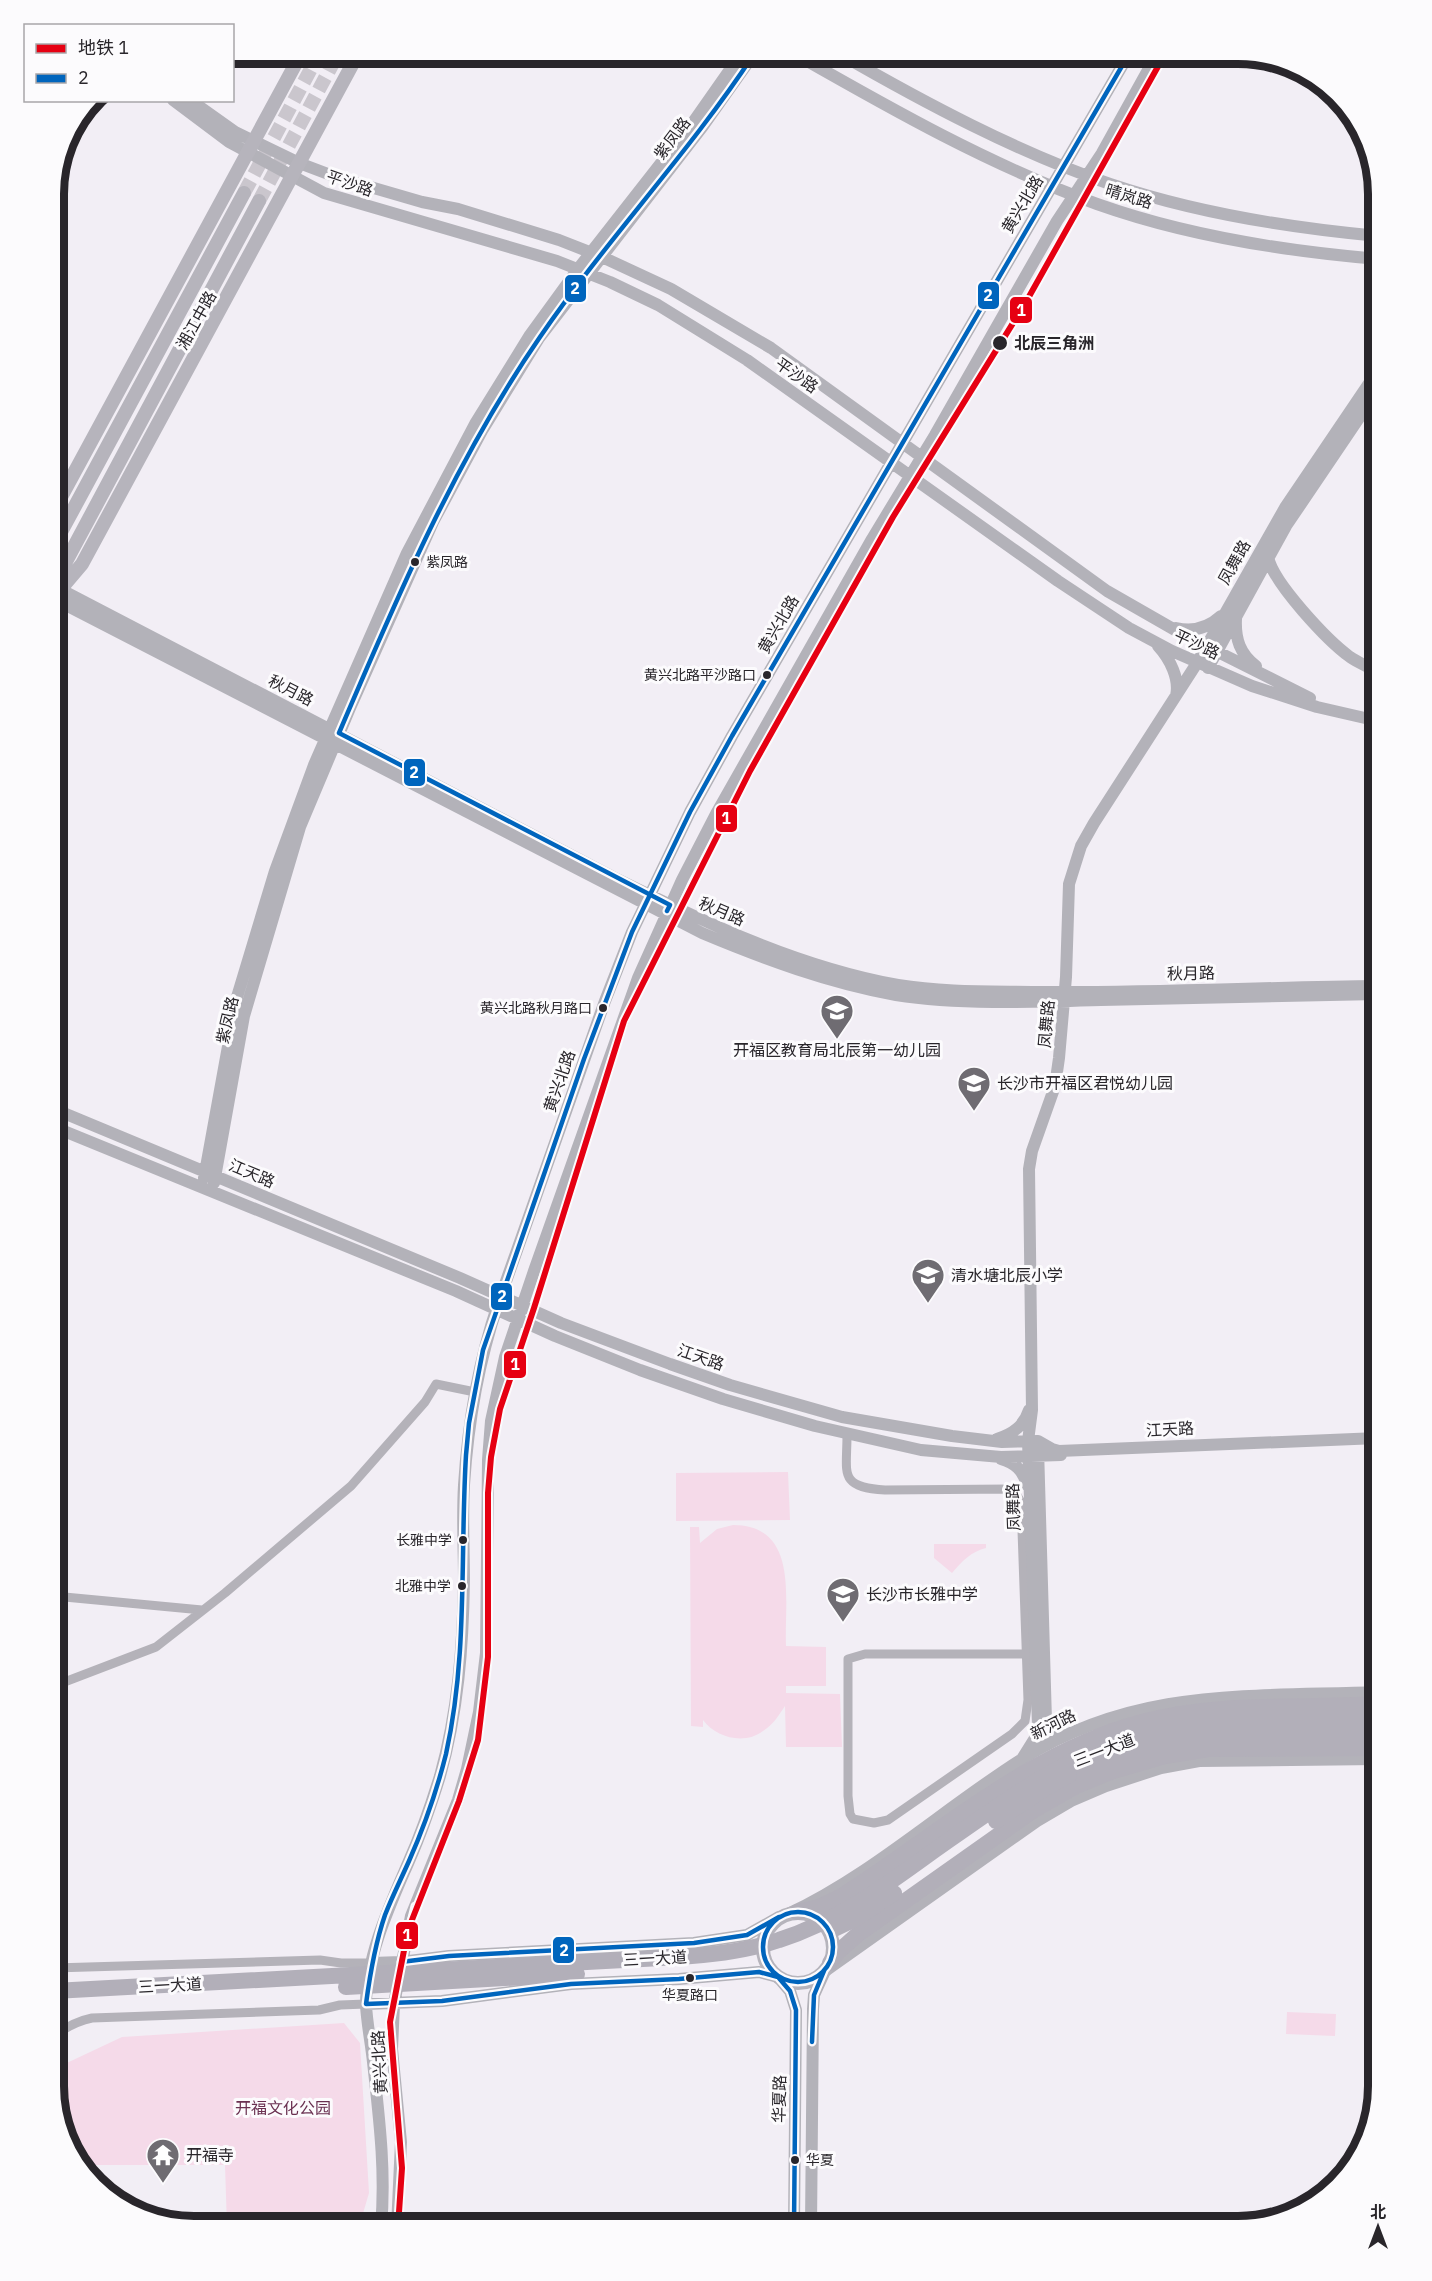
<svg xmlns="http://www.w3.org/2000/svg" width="1432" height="2281" font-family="'IBM Plex Sans','Noto Sans SC',sans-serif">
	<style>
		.green { fill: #f5dae9 }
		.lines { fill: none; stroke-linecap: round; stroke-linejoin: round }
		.primary-tunnel { stroke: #cac6cd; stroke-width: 14; stroke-dasharray: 14 7; stroke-linecap: butt }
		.street { stroke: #b4b2b9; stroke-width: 9 }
		.secondary { stroke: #b3b2b9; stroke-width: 12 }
		.primary { stroke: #b6b4bc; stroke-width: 14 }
		.highway { stroke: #b2afb9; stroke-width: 16 }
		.highway-bridge { stroke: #b2afb9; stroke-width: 16 }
		.bus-1-casing { stroke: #fcfbfd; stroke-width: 9 }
		.bus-1 { stroke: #0065bd; stroke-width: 4.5 }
		.metro-1-casing { stroke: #fcfbfd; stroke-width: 10 }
		.metro-1 { stroke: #e60012; stroke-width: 6 }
		.stop-dot { fill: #29262b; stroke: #fcfbfd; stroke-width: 2 }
		.labels { text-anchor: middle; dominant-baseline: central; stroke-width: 6; stroke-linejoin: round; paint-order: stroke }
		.bus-label { font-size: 14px; fill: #29262b; stroke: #fcfbfd; text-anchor: end }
		.street-label { font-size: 16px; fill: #29262b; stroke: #fcfbfd }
		.stop-label { font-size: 16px; font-weight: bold; fill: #29262b; stroke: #fcfbfd; text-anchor: start }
		.poi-label { font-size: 16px; fill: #29262b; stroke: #fcfbfd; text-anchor: start }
		.park-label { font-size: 16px; fill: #6a3151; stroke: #fcfbfd }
		.rim { fill: none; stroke: #29262b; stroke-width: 8 }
		.line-badge { stroke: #fcfbfd; stroke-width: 2 }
		.badge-label { font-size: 16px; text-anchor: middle; font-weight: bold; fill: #fff }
	</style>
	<rect width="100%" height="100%" fill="#f2eef5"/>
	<path class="green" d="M788 1472 790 1520 676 1521V1473Z
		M733 1525C800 1525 784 1601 786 1646L826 1647V1686H786V1693L840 1694 842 1747H786L785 1706C779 1715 773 1725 763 1731 745 1745 716 1738 703 1720V1727L691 1726 690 1527H699L700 1543 717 1529Z
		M934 1544H986V1548C972 1551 961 1562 952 1573L934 1558Z
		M1287 2012 1336 2014 1335 2036 1286 2034Z
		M344 2023 360 2043 369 2193 359 2227H227L225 2165H83L69 2149 54 2086V2069L122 2037Z"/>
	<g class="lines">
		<path class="primary-tunnel" d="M244 193 319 54
			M259 201 338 54"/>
		<path class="street" d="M847 1435C847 1474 838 1487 885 1490L1009 1489 1016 1494 1021 1502 1028 1700 1025 1721 1012 1734 888 1820 874 1823 853 1819 850 1814 848 1796V1659L865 1654H1026
			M54 1596 202 1610
			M54 1686 156 1647 225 1593 351 1486 425 1402 436 1384 475 1392
			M54 1968 320 1960 341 1963H372
			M54 2036C66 2027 77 2021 92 2018L319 2010 340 2005 366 2004"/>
		<path class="secondary" d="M795 54C893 110 990 165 1097 204 1187 236 1283 251 1378 259
			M840 54C925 103 1017 152 1110 184 1193 212 1291 228 1378 236
			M173 100 229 142 324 193 557 261 610 282 658 305 747 360 1058 581 1129 628 1172 651 1252 686 1317 707 1378 721
			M190 100 235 132 299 163 336 177 422 202 458 209 559 240 600 256 671 289 771 348 1107 591 1182 634 1310 698
			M1268 557C1273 583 1328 641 1350 657 1359 663 1369 667 1378 673
			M54 586 615 878C706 923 798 967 898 985 946 993 995 991 1043 992 1154 993 1266 987 1378 986
			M54 599 702 933C764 959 829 983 896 995 959 1005 1036 1002 1101 1000 1193 998 1286 996 1378 994
			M1236 619C1235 639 1240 654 1256 666
			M1176 628C1193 632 1208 628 1221 616
			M1158 646C1170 659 1180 679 1176 696
			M1208 668 1286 526 1378 390
			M54 1109 460 1278 561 1323 670 1364 730 1385 842 1417 952 1436 1002 1442 1038 1441 1052 1449 1059 1451 1378 1438
			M54 1127 456 1291 555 1336 640 1370 723 1399 815 1426 921 1450 1001 1457 1061 1455
			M204 1178 237 997 275 871 314 765 407 553 475 424 530 335 578 269 694 121 741 54
			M214 1183 244 1016 300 827 350 708 433 522 483 429 539 338 703 126 754 54
			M997 1439C1013 1434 1024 1426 1029 1410
			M1038 1448 1046 1721 1048 1729 1052 1734 1065 1735
			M1001 1459C1015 1463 1023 1470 1027 1485
			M1022 1759 1037 1735 1038 1725 1028 1441 1032 1410 1029 1169 1032 1151 1055 1086 1059 1058 1066 977 1069 884 1081 846 1094 823 1197 663 1286 506 1378 370
			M788 1914C873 1874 943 1809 1022 1759 1136 1687 1250 1697 1378 1692
			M372 1963 401 1962 449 1956 694 1943 747 1935 779 1917
			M366 2004 442 2001 571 1984 679 1979 759 1972 778 1977 790 1991 796 2010 794 2227
			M381 2227C386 2171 379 2117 373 2062 371 2043 367 2024 366 2005 366 1956 390 1905 409 1861 421 1834 431 1805 440 1776 458 1712 463 1647 464 1580 464 1548 462 1517 464 1485 468 1423 478 1363 498 1304L605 1001 632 932 690 812 732 736 1129 54
			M397 2227 401 2142 392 2049 394 2004 411 1916 458 1800 467 1769 479 1712 486 1653 488 1460 491 1421 505 1357 534 1271 638 978 682 880 716 814 872 539 935 435 1057 221 1102 153 1157 54
			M811 2227 813 2009 814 1995 825 1971 1037 1821 1071 1801 1106 1786 1161 1768 1199 1761 1378 1759"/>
		<path class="primary" d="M54 510 301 54
			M54 545 244 193
			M54 584 259 201
			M54 597 82 564 358 54
			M763 1948a35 35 0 1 1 70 0a35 35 0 1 1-70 0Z"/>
		<path class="highway" d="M1086 1754C1124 1740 1162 1728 1202 1724 1260 1717 1320 1720 1378 1720
			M1069 1775C1101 1762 1132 1750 1166 1744 1236 1731 1307 1735 1378 1736
			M797 1912 819 1907 840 1897C938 1835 1028 1752 1142 1722 1219 1701 1300 1709 1378 1704
			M830 1963 838 1952 857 1935 1034 1810 1076 1786 1113 1771 1165 1756 1209 1749 1378 1748"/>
		<path class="highway-bridge" d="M996 1821 1044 1789 1069 1775
			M834 1929 857 1918 894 1893
			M346 1987 577 1974
			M54 1991 680 1957C714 1955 747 1951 779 1940 836 1922 884 1887 932 1852 982 1817 1031 1781 1086 1754"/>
		<g class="bus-1-casing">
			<path id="bus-1" d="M667 911 670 905 339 733C397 597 456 459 540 337 607 239 689 153 754 54
				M415 1906 401 1962 449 1956 694 1943 747 1935 779 1917
				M763 1947a35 35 0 1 1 70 0a35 35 0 1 1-70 0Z
				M812 2042 814 1995 824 1971
				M794 2227 796 2010 790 1991 778 1977 759 1972 679 1979 571 1984 442 2001 366 2004C370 1974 375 1944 385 1915 392 1897 401 1879 409 1861 424 1827 437 1790 446 1754 468 1655 460 1555 466 1455L469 1423 483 1350 584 1059 632 932 690 812 732 736 1129 54"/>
		</g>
		<use href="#bus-1" class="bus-1"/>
		<g class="metro-1-casing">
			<path id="metro-1" d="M398 2227 402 2168 390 2022 408 1930 459 1801 478 1740 488 1657V1493L491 1457 500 1409 534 1308 624 1021 750 771 893 517 1026 302 1165 54"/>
		</g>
		<use href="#metro-1" class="metro-1"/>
	</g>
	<defs>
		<g id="school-pin" transform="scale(1.725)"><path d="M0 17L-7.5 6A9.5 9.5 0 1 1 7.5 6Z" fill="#6f6c72" stroke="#fcfbfd"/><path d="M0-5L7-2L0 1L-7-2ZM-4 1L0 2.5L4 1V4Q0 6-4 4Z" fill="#fff"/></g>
		<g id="temple-pin" transform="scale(1.725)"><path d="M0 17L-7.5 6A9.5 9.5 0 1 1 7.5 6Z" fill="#6f6c72" stroke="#fcfbfd"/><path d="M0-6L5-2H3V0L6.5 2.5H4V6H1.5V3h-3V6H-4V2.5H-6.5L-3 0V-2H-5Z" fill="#fff"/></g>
	</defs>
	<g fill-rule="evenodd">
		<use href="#school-pin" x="837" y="1011"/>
		<use href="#school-pin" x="974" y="1083"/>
		<use href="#school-pin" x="928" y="1275"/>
		<use href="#school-pin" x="843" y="1594"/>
		<use href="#temple-pin" x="163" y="2155"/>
	</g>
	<g class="stop-dot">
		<circle cx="1000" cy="343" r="8"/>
		<circle cx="415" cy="562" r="5"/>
		<circle cx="767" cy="675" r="5"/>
		<circle cx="603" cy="1008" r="5"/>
		<circle cx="463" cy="1540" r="5"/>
		<circle cx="462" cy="1586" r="5"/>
		<circle cx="690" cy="1978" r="5"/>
		<circle cx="795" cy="2160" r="5"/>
	</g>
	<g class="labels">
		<g class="bus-label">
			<text x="426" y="562" text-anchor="start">紫凤路</text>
			<text x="756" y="675">黄兴北路平沙路口</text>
			<text x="592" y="1008">黄兴北路秋月路口</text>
			<text x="452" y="1540">长雅中学</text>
			<text x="451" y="1586">北雅中学</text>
			<text x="690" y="1995" text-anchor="middle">华夏路口</text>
			<text x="806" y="2160" text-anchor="start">华夏</text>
		</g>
		<g class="street-label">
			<text transform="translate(672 138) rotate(-53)">紫凤路</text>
			<text transform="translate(350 183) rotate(19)">平沙路</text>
			<text transform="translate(1129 196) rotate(17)">晴岚路</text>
			<text transform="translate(1022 204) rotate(-59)">黄兴北路</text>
			<text transform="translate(196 320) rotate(-61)">湘江中路</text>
			<text transform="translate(797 375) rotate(35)">平沙路</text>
			<text transform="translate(1234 562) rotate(-61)">凤舞路</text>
			<text transform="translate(778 624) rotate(-60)">黄兴北路</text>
			<text transform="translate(1197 644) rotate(25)">平沙路</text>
			<text transform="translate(291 690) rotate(27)">秋月路</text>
			<text transform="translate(722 911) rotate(23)">秋月路</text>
			<text transform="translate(1191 973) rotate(-1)">秋月路</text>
			<text transform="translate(227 1020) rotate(-77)">紫凤路</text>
			<text transform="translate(1046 1024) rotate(-85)">凤舞路</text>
			<text transform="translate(559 1081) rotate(-71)">黄兴北路</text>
			<text transform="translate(252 1173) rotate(23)">江天路</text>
			<text transform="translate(701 1357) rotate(19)">江天路</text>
			<text transform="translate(1170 1429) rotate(-3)">江天路</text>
			<text transform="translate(1013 1507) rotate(-92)">凤舞路</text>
			<text transform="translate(1053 1724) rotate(-26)">新河路</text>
			<text transform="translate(1104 1750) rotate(-21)">三一大道</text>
			<text transform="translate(655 1958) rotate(-3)">三一大道</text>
			<text transform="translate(170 1985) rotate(-3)">三一大道</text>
			<text transform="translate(379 2062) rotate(-93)">黄兴北路</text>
			<text transform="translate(779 2099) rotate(-89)">华夏路</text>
		</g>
		<g class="stop-label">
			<text x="1014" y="343">北辰三角洲</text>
		</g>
		<g class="poi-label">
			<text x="837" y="1050" text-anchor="middle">开福区教育局北辰第一幼儿园</text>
			<text x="997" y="1083">长沙市开福区君悦幼儿园</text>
			<text x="951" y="1275">清水塘北辰小学</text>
			<text x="866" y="1594">长沙市长雅中学</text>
			<text x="186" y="2155">开福寺</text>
		</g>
		<g class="park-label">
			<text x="283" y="2108">开福文化公园</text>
		</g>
	</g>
	<path d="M0 0H1432V2281H0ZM194 64H1238A130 130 0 0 1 1368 194V2086A130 130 0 0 1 1238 2216H194A130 130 0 0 1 64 2086V194A130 130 0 0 1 194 64Z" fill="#fcfbfd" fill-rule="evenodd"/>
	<path class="rim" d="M194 64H1238A130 130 0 0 1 1368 194V2086A130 130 0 0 1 1238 2216H194A130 130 0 0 1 64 2086V194A130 130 0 0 1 194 64Z"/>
	<g class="line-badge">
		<rect x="564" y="274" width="23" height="29" rx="6" fill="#0065bd"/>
		<rect x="977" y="281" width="23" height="29" rx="6" fill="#0065bd"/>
		<rect x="1009" y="296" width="24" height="28" rx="6" fill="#e60012"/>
		<rect x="403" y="758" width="23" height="29" rx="6" fill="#0065bd"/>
		<rect x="715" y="804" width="23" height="29" rx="6" fill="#e60012"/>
		<rect x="490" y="1282" width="23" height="29" rx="6" fill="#0065bd"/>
		<rect x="503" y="1350" width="24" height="29" rx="6" fill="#e60012"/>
		<rect x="395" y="1921" width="24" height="29" rx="6" fill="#e60012"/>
		<rect x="552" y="1936" width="23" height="28" rx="6" fill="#0065bd"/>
	</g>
	<g class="badge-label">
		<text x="575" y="294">2</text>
		<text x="988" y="301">2</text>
		<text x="1021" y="316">1</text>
		<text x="414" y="778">2</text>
		<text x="726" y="824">1</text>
		<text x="502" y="1302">2</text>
		<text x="515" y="1370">1</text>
		<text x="407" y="1941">1</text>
		<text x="564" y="1956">2</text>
	</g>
	<rect x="24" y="24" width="210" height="78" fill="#fcfbfd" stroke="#a8a6a9" stroke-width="1.5"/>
	<rect x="36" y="44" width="30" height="9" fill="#e60012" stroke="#a8a6a9" stroke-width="1.5"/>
	<text x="78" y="54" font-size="18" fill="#29262b">地铁 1</text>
	<rect x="36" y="74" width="30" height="9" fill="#0065bd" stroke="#a8a6a9" stroke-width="1.5"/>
	<text x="78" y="84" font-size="18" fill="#29262b">2</text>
	<g transform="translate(1378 2227)" stroke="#fcfbfd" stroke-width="4.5" paint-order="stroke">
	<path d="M0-4.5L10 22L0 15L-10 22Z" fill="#29262b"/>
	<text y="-9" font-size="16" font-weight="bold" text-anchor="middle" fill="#29262b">北</text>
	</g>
</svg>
